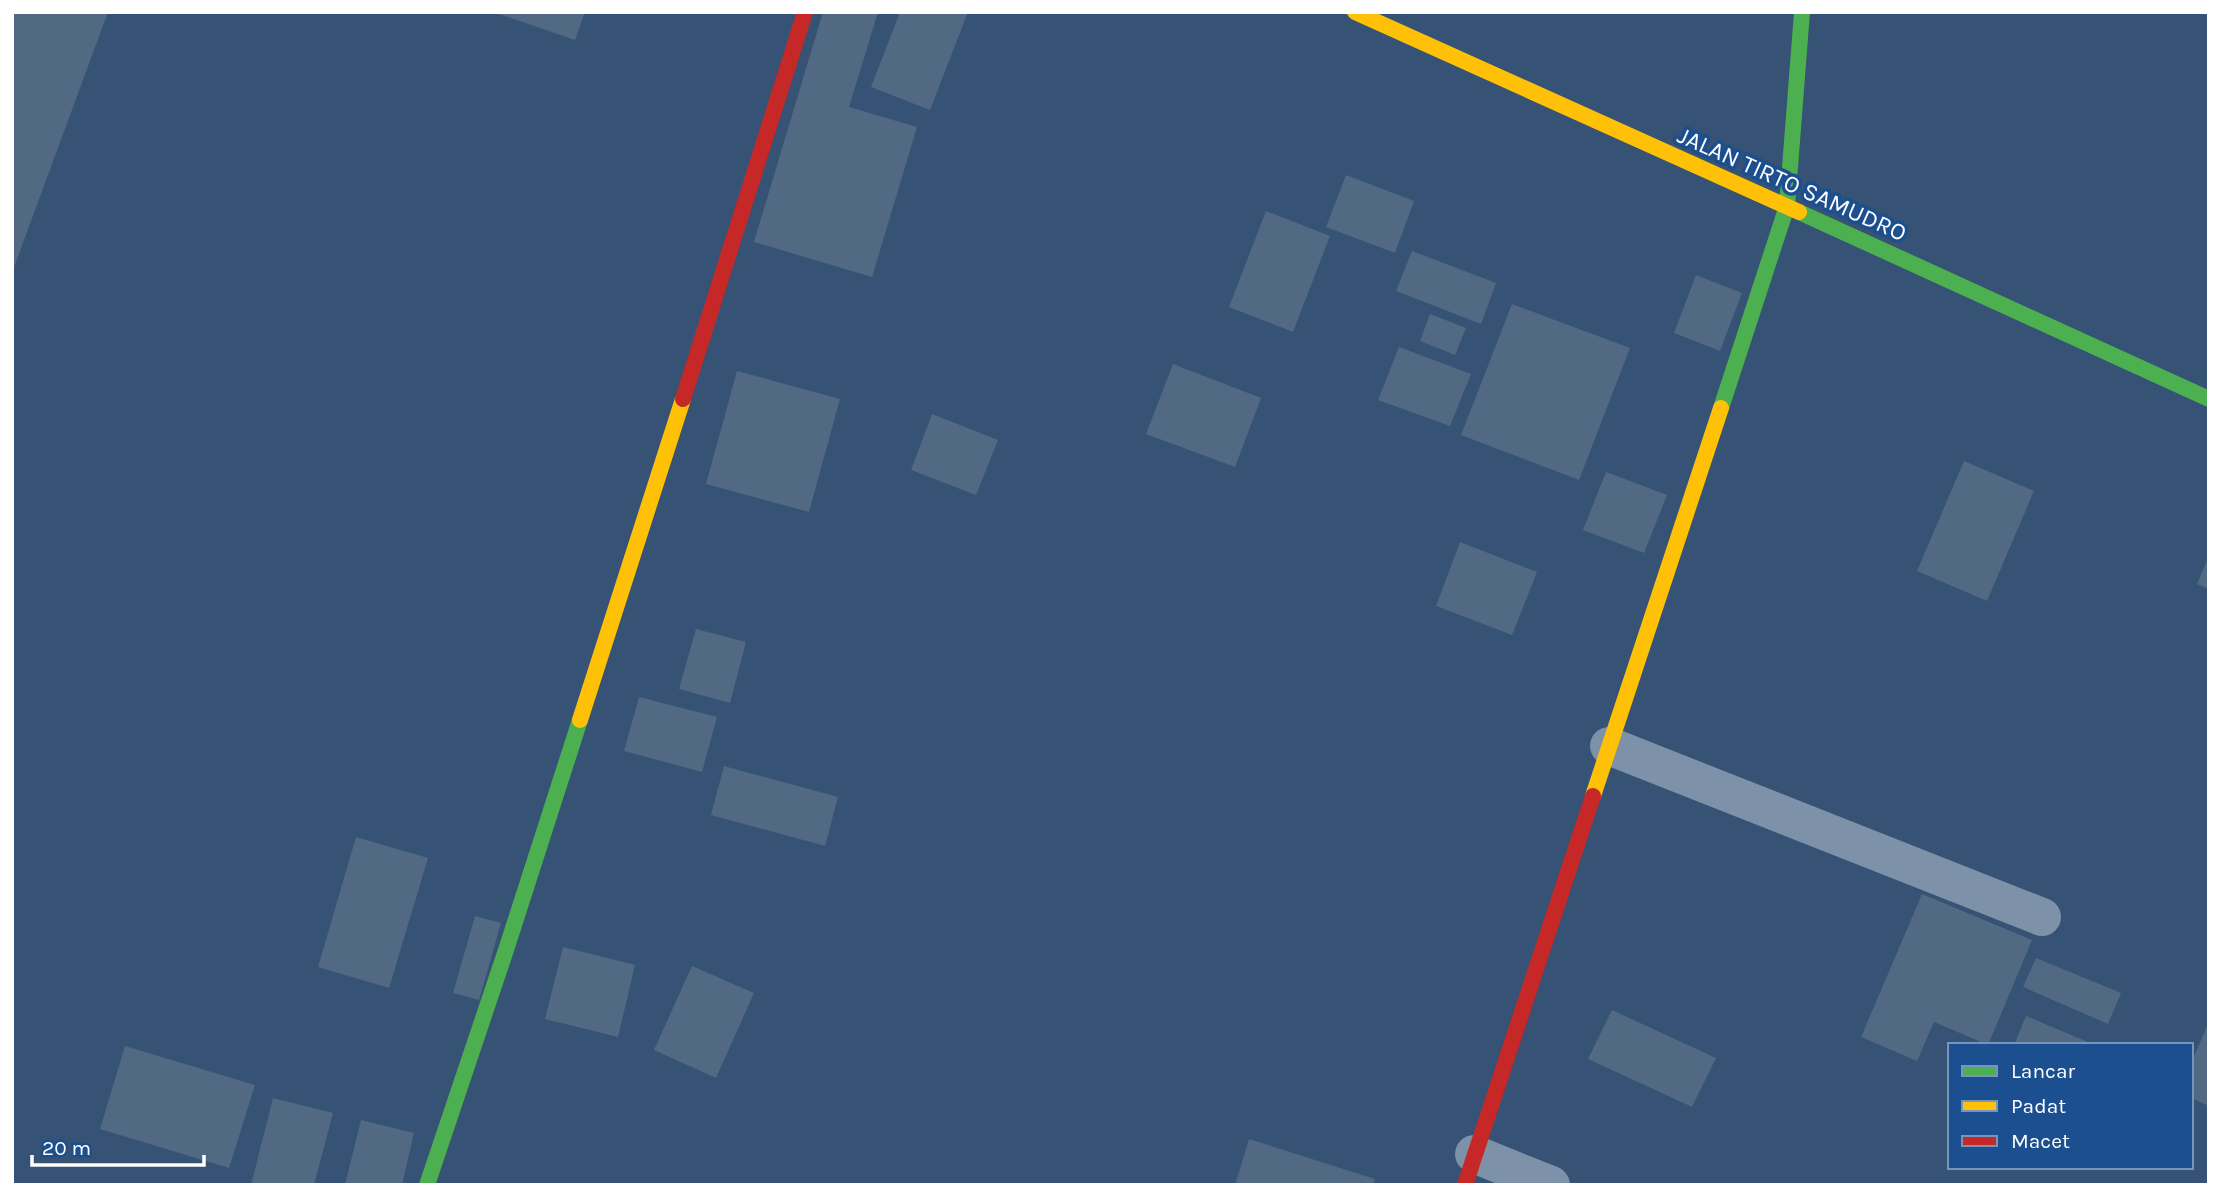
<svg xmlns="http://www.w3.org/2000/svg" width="2221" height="1197" font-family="Karla,sans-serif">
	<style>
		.building { fill: #526984 }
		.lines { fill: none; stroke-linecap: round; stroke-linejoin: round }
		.street { stroke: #7d92a8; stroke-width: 38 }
		.fast { stroke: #4caf50; stroke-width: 16 }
		.slow { stroke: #ffc107; stroke-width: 16 }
		.jam { stroke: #c62828; stroke-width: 16 }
		.labels { text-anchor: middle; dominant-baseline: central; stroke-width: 7; stroke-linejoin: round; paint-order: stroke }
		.street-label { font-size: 24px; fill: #fff; stroke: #1b4f8f }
	</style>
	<rect width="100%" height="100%" fill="#365274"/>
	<path class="building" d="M12 12H108L13 270H12Z
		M493 12H585L575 40Z
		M823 12H878L849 107 917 127 872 277 754 242Z
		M900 12H968L930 110 871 87Z
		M1346 175 1414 201 1395 253 1326 227Z
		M1266 211 1330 236 1293 332 1229 307Z
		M1412 251 1496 283 1481 324 1396 291Z
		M1696 275 1742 293 1720 351 1674 333Z
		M1512 304 1630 348 1579 480 1461 435Z
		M1430 314 1466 328 1455 355 1420 341Z
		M1399 347 1471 374 1450 426 1378 400Z
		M1173 364 1261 398 1235 467 1146 434Z
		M737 371 840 399 809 512 706 484Z
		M932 414 998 440 976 495 911 470Z
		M1964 461 2034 491 1987 601 1917 571Z
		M1606 472 1667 495 1644 553 1583 530Z
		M1460 542 1537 572 1512 635 1436 606Z
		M2209 556V589L2197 584Z
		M696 629 746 642 730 703 679 689Z
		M639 697 717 717 702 772 624 751Z
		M724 766 838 797 825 846 711 815Z
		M356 837 428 858 389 988 318 967Z
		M1922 894 2032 940 1988 1045 1934 1022 1917 1061 1861 1037Z
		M475 916 501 923 479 1000 453 993Z
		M563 947 635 965 618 1037 545 1019Z
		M2036 958 2121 993 2108 1024 2023 987Z
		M692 966 754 993 716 1078 654 1050Z
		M1612 1010 1716 1058 1692 1107 1588 1059Z
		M2026 1016 2095 1045H2014Z
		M2209 1022V1106L2191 1098V1063Z
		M125 1046 255 1085 229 1168 100 1129Z
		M273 1098 333 1113 314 1185H251Z
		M361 1120 414 1133 402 1185H345Z
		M1249 1139 1375 1179 1373 1185H1235Z"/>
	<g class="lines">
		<path class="street" d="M1609 746 2042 917
			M1474 1154 1551 1185"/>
		<path class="fast" d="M1799 212 2209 399
			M1721 408 1787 206 1802 12
			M427 1185 506 950 580 720"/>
		<path class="slow" d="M1355 12 1799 212
			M580 720 683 399
			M1593 796 1721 408"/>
		<path class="jam" d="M683 399 805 12
			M1465 1185 1593 796"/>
	</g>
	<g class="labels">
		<g class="street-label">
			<text transform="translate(1792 184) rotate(24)">JALAN TIRTO SAMUDRO</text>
		</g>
	</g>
	<rect width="2221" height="1197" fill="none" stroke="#ffffff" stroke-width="28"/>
	<rect x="1948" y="1043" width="245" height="126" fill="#1b4f8f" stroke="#7695bc" stroke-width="2"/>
	<rect x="1962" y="1066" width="35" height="10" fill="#4caf50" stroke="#7695bc" stroke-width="2"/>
	<text x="2011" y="1078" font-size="21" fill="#ffffff">Lancar</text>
	<rect x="1962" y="1101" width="35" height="10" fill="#ffc107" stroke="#7695bc" stroke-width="2"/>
	<text x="2011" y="1113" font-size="21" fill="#ffffff">Padat</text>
	<rect x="1962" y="1136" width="35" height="10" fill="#c62828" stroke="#7695bc" stroke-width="2"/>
	<text x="2011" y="1148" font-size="21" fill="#ffffff">Macet</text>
	<path d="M32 1155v10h172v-10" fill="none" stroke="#ffffff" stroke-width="3.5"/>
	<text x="42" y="1155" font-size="21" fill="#ffffff" stroke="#1b4f8f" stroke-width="5" paint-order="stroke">20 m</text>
</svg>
